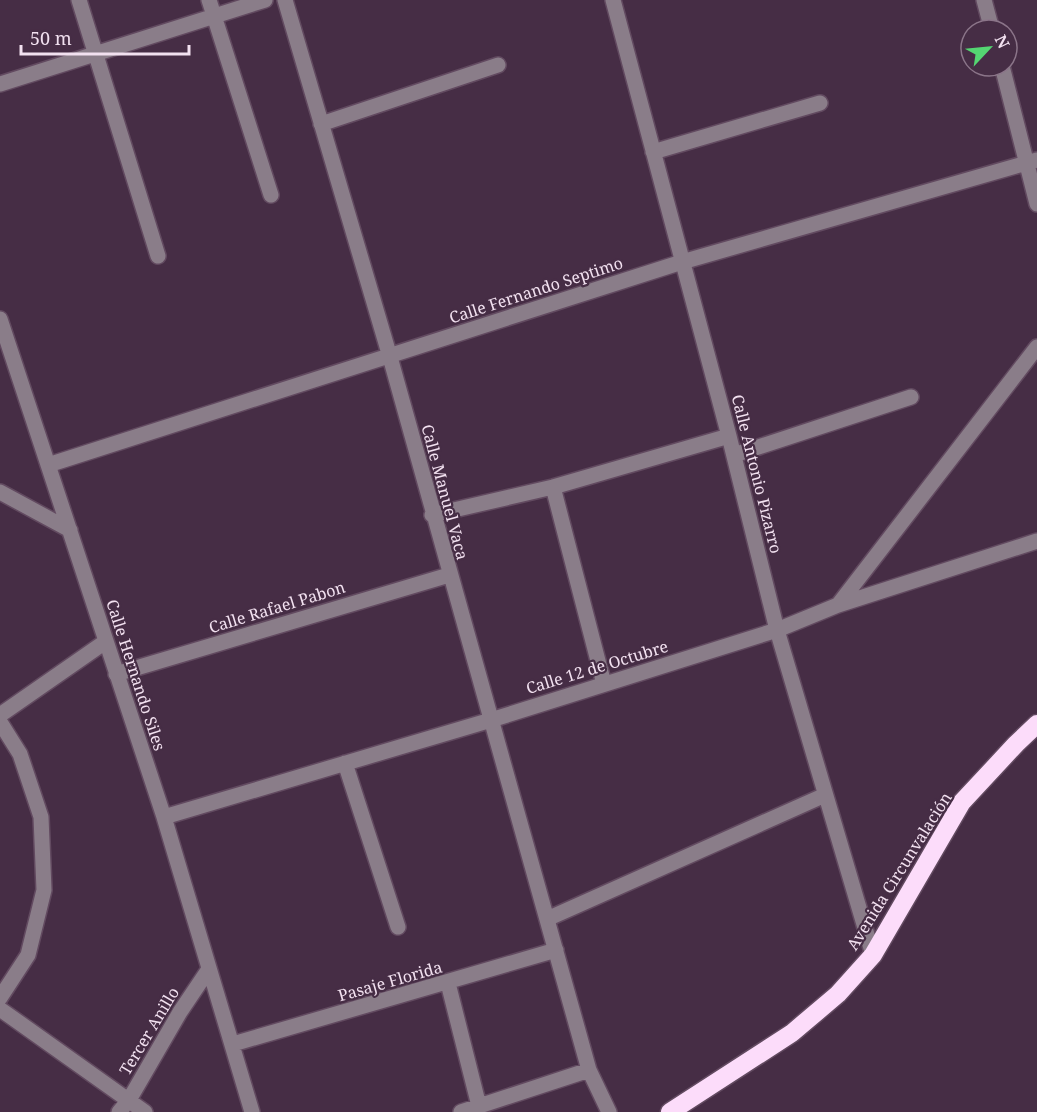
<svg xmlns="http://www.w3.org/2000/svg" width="1037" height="1112" font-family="'Noto Serif',serif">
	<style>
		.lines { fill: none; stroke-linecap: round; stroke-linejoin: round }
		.minor-casing { stroke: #624a60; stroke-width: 18 }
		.highway-casing { stroke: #624a60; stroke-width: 21 }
		.minor { stroke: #8a7d89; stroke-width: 15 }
		.highway { stroke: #fcdcfa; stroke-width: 18 }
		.labels { text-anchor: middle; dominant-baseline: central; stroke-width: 4.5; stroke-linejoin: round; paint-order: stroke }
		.street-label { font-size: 16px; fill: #f2e1f0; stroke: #462d45 }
	</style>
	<rect width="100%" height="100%" fill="#462d45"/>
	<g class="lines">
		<g class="minor-casing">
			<path id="minor" d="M79 0 158 256
				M209 0 271 195
				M285 0 390 357 589 1070 609 1112
				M613 0 729 436 777 630 873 955
				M984 0 992 30
				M1002 66 1037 204
				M0 84 265 0
				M321 124 498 65
				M653 152 820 103
				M0 319 164 817 252 1112
				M734 455 911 397
				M48 465 682 262 1037 160
				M553 487 604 684
				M0 492 70 530
				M432 515 553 487 729 436
				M838 605 1037 347
				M116 674 449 575
				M0 715 105 642
				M0 722 20 754 41 817 44 890 28 955 0 998
				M345 763 398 927
				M164 817 491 720 777 630 838 605 1037 541
				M547 919 825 795
				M448 983 479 1106
				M0 1009 145 1112
				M233 1044 556 950
				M119 1112 129 1100 180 1012 209 969
				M461 1112 589 1070"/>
		</g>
		<g class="highway-casing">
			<path id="highway" d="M670 1112 792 1033 838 994 873 955 962 802 1016 744 1037 724"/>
		</g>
		<use href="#minor" class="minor"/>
		<use href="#highway" class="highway"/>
	</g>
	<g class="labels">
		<g class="street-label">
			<text transform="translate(536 290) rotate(-18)">Calle Fernando Septimo</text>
			<text transform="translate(757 474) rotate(76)">Calle Antonio Pizarro</text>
			<text transform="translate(445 492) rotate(75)">Calle Manuel Vaca</text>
			<text transform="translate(277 607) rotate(-17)">Calle Rafael Pabon</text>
			<text transform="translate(597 667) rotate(-17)">Calle 12 de Octubre</text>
			<text transform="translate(136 675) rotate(72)">Calle Hernando Siles</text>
			<text transform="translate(899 871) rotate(-58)">Avenida Circunvalación</text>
			<text transform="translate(390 981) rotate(-16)">Pasaje Florida</text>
			<text transform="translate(149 1031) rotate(-59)">Tercer Anillo</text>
		</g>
	</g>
	<g transform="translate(989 48) rotate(64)"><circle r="28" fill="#462d45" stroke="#8b7589" stroke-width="1.5"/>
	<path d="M0-4.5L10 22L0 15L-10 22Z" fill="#54d672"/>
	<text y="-9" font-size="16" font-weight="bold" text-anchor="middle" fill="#f2e1f0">N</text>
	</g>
	<path d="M21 45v9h168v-9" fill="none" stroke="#f2e1f0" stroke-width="3"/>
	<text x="30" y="45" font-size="18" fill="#f2e1f0" stroke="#462d45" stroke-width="4.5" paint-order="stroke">50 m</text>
</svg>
